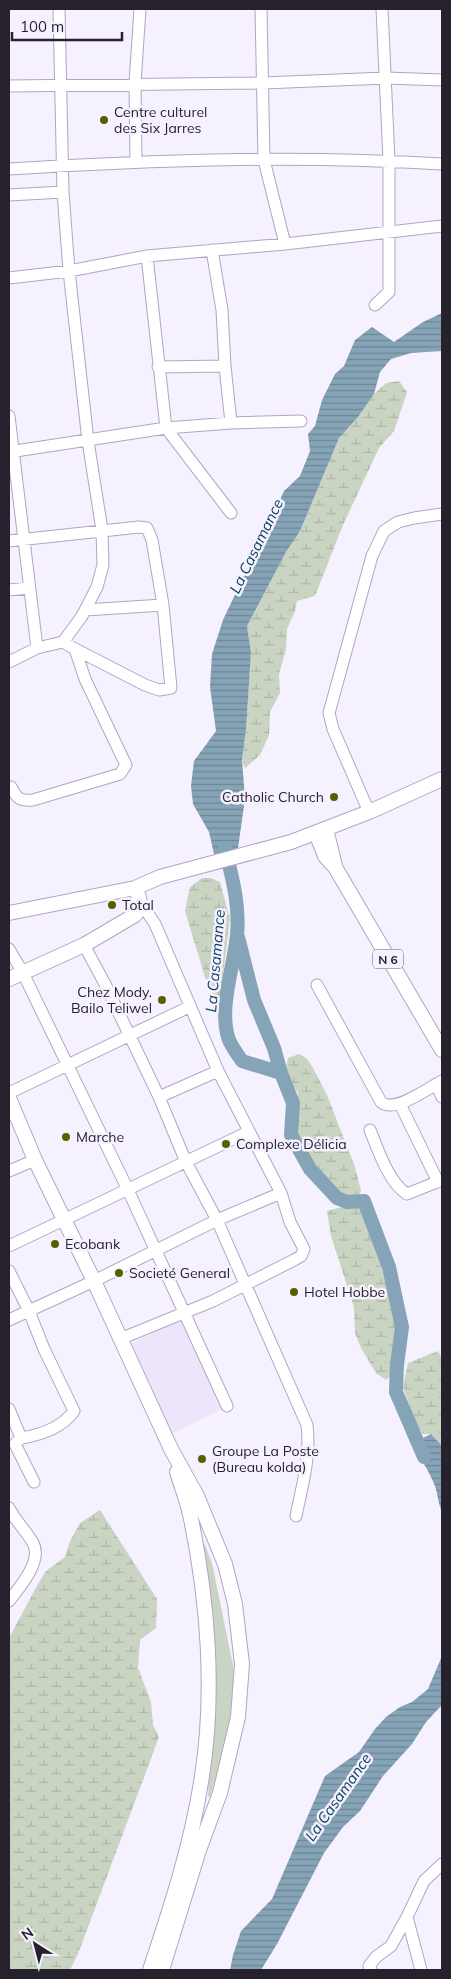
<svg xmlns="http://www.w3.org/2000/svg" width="451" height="1979" font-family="Mulish,sans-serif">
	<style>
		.built { fill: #eee4fc }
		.green { fill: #c9d4c2 }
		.wetland { fill: url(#wetland-marsh) }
		.water { fill: url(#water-rules) }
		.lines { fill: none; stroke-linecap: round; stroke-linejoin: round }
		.river { stroke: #86a4b7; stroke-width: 14 }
		.minor-casing { stroke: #b2a4c4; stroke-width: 13 }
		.major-casing { stroke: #b2a4c4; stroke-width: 16 }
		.minor { stroke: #fff; stroke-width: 11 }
		.major { stroke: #fff; stroke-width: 14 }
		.poi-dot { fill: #556100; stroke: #f6f1fe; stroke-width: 2 }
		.labels { text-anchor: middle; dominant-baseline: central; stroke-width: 5; stroke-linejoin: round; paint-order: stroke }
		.shield { fill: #f6f1fe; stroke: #655f6c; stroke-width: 1 }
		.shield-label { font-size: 12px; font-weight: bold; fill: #27212e }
		.poi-label { font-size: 14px; fill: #27212e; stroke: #f6f1fe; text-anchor: start }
		.water-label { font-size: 15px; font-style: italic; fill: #08425e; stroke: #f6f1fe }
	</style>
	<defs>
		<pattern id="wetland-marsh" width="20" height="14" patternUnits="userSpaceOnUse" patternTransform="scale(1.25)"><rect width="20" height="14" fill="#c9d4c2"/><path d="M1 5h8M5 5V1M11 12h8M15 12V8" fill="none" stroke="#adb6a7"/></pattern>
		<pattern id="water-rules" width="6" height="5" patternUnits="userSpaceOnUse" patternTransform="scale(1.25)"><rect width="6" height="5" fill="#86a4b7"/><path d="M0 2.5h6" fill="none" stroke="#6e8595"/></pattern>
	</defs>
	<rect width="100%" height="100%" fill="#f6f1fe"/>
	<path class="built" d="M183 1318 226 1407 169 1435 127 1346Z"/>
	<path class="green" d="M198 1541 205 1545 212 1563 234 1670 232 1721 210 1797 208 1796 216 1658Z"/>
	<path class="wetland" d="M399 381 407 392 394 431 379 448 343 525 315 596 297 601 295 611 287 629 286 649 279 674 280 693 270 712 269 735 260 755 245 768 242 759 246 730 251 652 247 626 286 552 300 531 339 438 358 417 374 394 386 383Z
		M202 878H211L220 882 230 919 220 999 213 995 205 977 185 911 190 887Z
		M299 1054 307 1059 313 1068 327 1095 355 1167 361 1191 357 1201 345 1197 313 1169 296 1129 298 1093 285 1072 288 1058Z
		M353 1204 362 1206 396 1312C399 1333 393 1354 392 1375L386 1380 376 1373 361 1348 355 1333 354 1307 331 1236 327 1211Z
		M438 1351 442 1358V1446L431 1434H423L416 1424 403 1387 408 1363Z
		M100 1510 157 1599 156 1628 140 1640 138 1668 151 1702 153 1725 159 1737 78 1954 70 1970H9V1638L38 1584 46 1571 65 1557 70 1541 80 1523Z"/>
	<path class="water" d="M442 313V351L411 353 391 359 380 372 374 394 358 417 339 438 300 531 286 552 247 626 251 652 246 730 242 759 245 799 238 848 214 854 209 832 193 804 191 786 194 761 216 731 210 687 212 654 223 620 284 491 300 476 310 451 308 434 315 426 322 400 335 374 344 366 355 340 372 327 394 342 423 322Z
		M431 1434 442 1446V1512C438 1503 438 1495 435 1486 429 1471 420 1457 411 1444Z
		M442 1656V1705L426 1722 412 1744 383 1776 360 1811 343 1827 324 1853 277 1944 261 1970H230L233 1955 241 1931 272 1899 325 1776 359 1752 375 1729 386 1717 400 1707 412 1702 428 1689Z"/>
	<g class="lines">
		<path class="river" d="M225 848C232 877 240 905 237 935 234 966 219 1007 228 1037 230 1045 237 1053 242 1061L281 1073 293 1103 291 1135 310 1169 337 1198 347 1202 364 1201 389 1267 402 1327 397 1365 396 1392 424 1457
			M238 937 254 1000 274 1048 281 1073"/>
		<g class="minor-casing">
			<path id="minor" d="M59 9 63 192 69 271 88 441 102 530 103 565 97 587 82 616 63 642
				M261 9 264 160 285 244
				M9 86 263 83 386 78 442 80
				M136 162 135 83 140 9
				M9 169C153 160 298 155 442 164
				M9 195 63 192
				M147 256 166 428 231 513
				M9 278 69 271 147 256 285 244 442 226
				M375 305 389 292V160L382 9
				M158 367 225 366
				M9 416 37 648
				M231 423 301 421
				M9 452 166 428 231 423 225 366 222 310 212 250
				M9 541 139 527 147 528 152 540 163 605 171 688 159 690 145 685 75 649
				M9 590 29 588
				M85 610 163 605
				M9 662 37 648 63 642 75 649 85 679 126 765 120 774 33 800C20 801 17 799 11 787
				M369 812 333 729 329 713 372 556 384 531 398 522 414 518 442 514
				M84 945 105 984 159 1097 186 1162 217 1220 307 1425C311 1456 302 1486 296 1516
				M9 949 23 973 128 1190 227 1406
				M317 985 381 1102C394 1114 428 1088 442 1081
				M436 1084 442 1097
				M9 1093 189 1007
				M159 1097 218 1071
				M400 1104 438 1182
				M370 1130C378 1150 389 1183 407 1194L442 1180
				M9 1171 35 1160
				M9 1246 248 1132
				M9 1271 29 1311 44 1349 74 1411C62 1428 40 1435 21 1438
				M9 1320 94 1281 217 1220 281 1193
				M120 1339 213 1301 294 1260 301 1256 304 1249 290 1222 281 1193 218 1071 155 924 141 903
				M9 1409 21 1438 15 1444 34 1482
				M9 1508C15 1520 26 1531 33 1543 43 1561 19 1588 9 1601
				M371 1970 369 1966 376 1957 391 1946 407 1917
				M421 1970 407 1917 424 1881 442 1864"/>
		</g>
		<g class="major-casing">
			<path id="major" d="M326 829 335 866
				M316 833 325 856 335 867 442 1050
				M9 913 135 888 160 877 291 842 369 812 442 779
				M9 979 84 945 135 915C143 906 140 898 135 888
				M9 1098 35 1160 94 1281 171 1449 197 1496 225 1564 235 1604 242 1664 238 1717 220 1793 199 1850 162 1970
				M150 1970C171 1907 192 1843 202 1776 215 1693 208 1601 191 1519 188 1503 182 1488 177 1472"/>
		</g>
		<use href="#minor" class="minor"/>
		<use href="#major" class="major"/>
	</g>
	<g class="poi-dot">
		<circle cx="104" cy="120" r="5"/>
		<circle cx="334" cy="797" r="5"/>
		<circle cx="112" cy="905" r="5"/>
		<circle cx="162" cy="1000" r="5"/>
		<circle cx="66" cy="1137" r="5"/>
		<circle cx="226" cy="1144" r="5"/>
		<circle cx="55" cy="1244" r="5"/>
		<circle cx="119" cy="1273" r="5"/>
		<circle cx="294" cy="1292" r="5"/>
		<circle cx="202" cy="1459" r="5"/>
	</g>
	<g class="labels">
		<rect class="shield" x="373" y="949.5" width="30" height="19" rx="4"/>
		<g class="shield-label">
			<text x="388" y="959">N 6</text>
		</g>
		<g class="poi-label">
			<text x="114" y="112">Centre culturel<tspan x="114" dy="16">des Six Jarres</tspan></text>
			<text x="324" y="797" text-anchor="end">Catholic Church</text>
			<text x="122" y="905">Total</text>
			<text x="152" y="992" text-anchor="end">Chez Mody.<tspan x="152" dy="16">Bailo Teliwel</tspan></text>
			<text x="76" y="1137">Marche</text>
			<text x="236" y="1144">Complexe Délicia</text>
			<text x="65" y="1244">Ecobank</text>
			<text x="129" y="1273">Societé General</text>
			<text x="304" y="1292">Hotel Hobbe</text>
			<text x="212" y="1451">Groupe La Poste<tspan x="212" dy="16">(Bureau kolda)</tspan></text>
		</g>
		<g class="water-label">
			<text transform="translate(256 546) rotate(-64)">La Casamance</text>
			<text transform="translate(215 961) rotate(-85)">La Casamance</text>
			<text transform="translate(338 1797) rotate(-55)">La Casamance</text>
		</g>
	</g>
	<rect width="451" height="1979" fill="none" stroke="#27212e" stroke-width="20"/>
	<g transform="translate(35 1944) rotate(324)" stroke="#f6f1fe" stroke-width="4" paint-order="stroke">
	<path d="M0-4L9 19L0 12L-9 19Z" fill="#27212e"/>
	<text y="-8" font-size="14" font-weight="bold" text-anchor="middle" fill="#27212e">N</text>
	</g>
	<path d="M12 32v8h110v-8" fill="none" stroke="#27212e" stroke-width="2.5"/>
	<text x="20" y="32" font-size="15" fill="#27212e" stroke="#f6f1fe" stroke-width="4" paint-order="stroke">100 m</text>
</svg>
